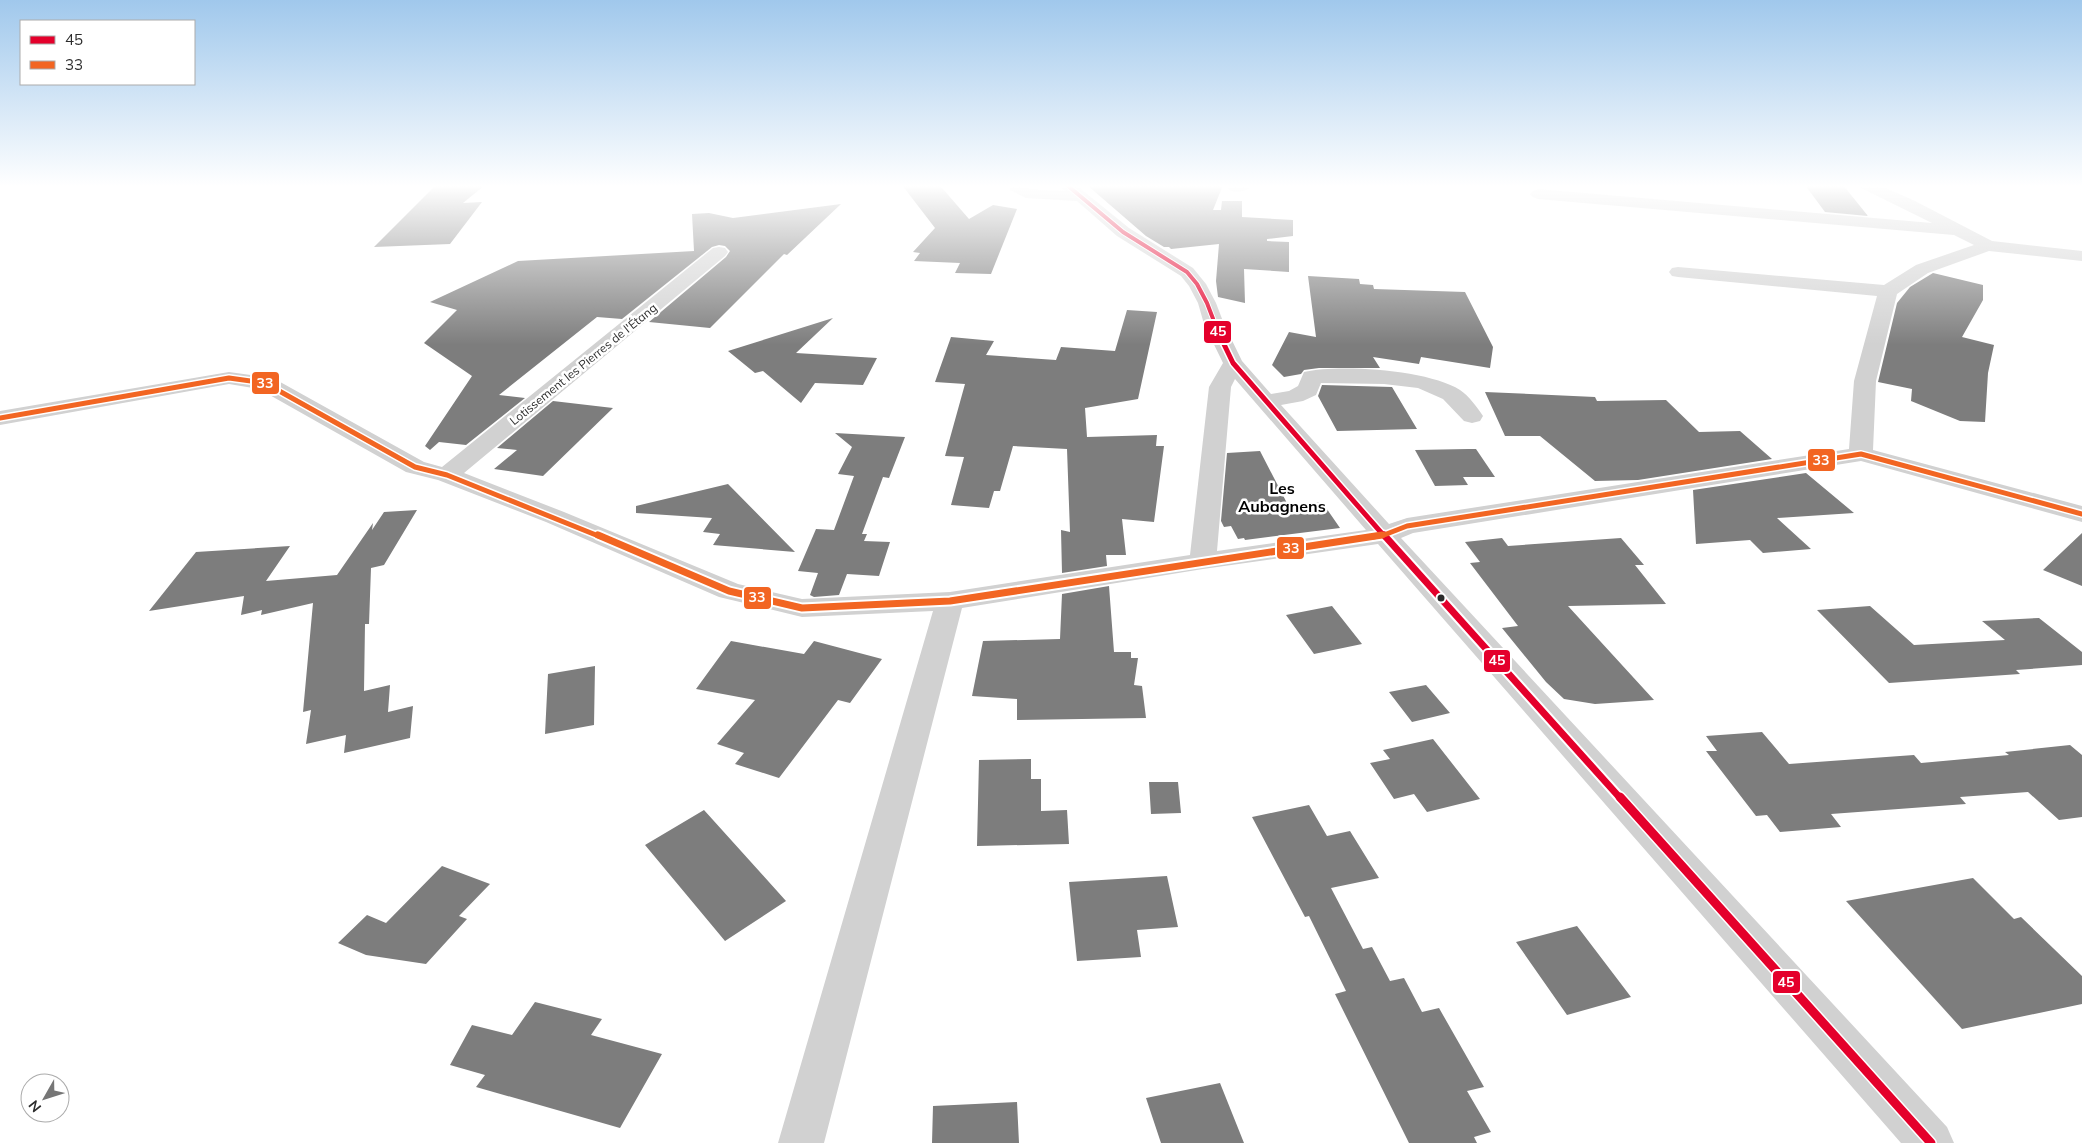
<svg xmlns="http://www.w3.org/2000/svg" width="2082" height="1143" font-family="Mulish,sans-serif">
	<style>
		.building { fill: #7d7d7d }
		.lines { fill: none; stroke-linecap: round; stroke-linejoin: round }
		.minor { fill: #d1d1d1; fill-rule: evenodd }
		.bus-1-far3-casing { stroke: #fff; stroke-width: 6 }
		.bus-1-far2-casing { stroke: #fff; stroke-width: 8 }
		.bus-1-far1-casing { stroke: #fff; stroke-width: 11 }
		.bus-1-casing { stroke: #fff; stroke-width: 12 }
		.bus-2-far1-casing { stroke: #fff; stroke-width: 8 }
		.bus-2-casing { stroke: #fff; stroke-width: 11 }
		.bus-1-far3 { stroke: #e4002b; stroke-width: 4 }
		.bus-1-far2 { stroke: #e4002b; stroke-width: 5 }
		.bus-1-far1 { stroke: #e4002b; stroke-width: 7 }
		.bus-1 { stroke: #e4002b; stroke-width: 9 }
		.bus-2-far1 { stroke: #f26522; stroke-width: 5 }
		.bus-2 { stroke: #f26522; stroke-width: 7 }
		.bus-dot { fill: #2c2c2c; stroke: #fff; stroke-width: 2 }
		.labels { text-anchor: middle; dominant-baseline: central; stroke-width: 5; stroke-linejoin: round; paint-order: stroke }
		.far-street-label { font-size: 12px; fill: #2c2c2c; stroke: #fff }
		.neighbourhood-label { font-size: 16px; font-weight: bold; fill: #000; stroke: #fff }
		.line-badge { stroke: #fff; stroke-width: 2 }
		.badge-label { font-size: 14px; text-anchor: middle; font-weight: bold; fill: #fff }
	</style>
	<rect width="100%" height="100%" fill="#fff"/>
	<path class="building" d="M436 185H485L463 203 482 202 450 244 374 247Z
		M902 185H938L943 189 969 219 993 205 1017 209 991 274 955 273 960 263 914 261 920 253 913 252 935 228Z
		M1087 185H1223L1213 210H1221L1222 201H1242V217L1293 220V236L1267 239V241L1289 242V272L1244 269 1245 303 1218 297 1216 281 1219 244 1171 249 1169 247H1164L1146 236Z
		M1805 185H1843L1868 216 1825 212Z
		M841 204 787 255 784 254 710 328 649 322 726 257 730 251 725 246 719 245 712 247 622 319 597 317 499 395 525 398 466 445 439 442 430 450 425 446 472 376 424 343 457 310 430 302 518 261 694 251 692 214 709 213 733 218Z
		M1933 273 1983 285V300L1962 337 1994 345 1988 373 1985 422 1960 421 1911 401 1912 389 1878 382 1897 303 1910 287Z
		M1308 276 1359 279 1360 284 1373 285 1374 289 1465 292 1493 347 1490 368 1421 357 1419 364 1373 357 1380 368H1319L1304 370 1301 374 1284 377 1272 365 1289 332 1316 337Z
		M1127 310 1157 312 1138 399 1085 408 1087 437 1157 435 1156 446H1164L1154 522 1122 519 1126 555H1106L1107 566 1062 573 1061 530 1070 532 1067 449 1013 446 1000 491H994L989 508 951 505 964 457 945 456 965 384 935 382 951 337 994 341 986 355 1056 360 1061 347 1115 351Z
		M833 318 796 353 877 358 863 385 815 383 801 403 763 371 755 373 728 351Z
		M1322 385 1392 387 1417 429 1337 431 1318 396Z
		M1485 392 1595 397 1597 401 1666 400 1699 432 1740 431 1772 459 1638 480 1595 481 1540 436H1505Z
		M553 401 613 408 543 476 494 469 517 450 497 448Z
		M835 433 905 437 889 478 883 477 862 534H867L864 541 890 542 879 576 847 574 839 595 814 597 810 595 818 573 798 571 816 529 834 530 854 476 838 474 852 447Z
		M1468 449H1476L1495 477H1463L1468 485 1435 486 1415 450Z
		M1260 451 1289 507 1322 502 1340 528 1245 540 1244 538 1238 539 1231 526 1224 527 1221 521 1227 453Z
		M1806 473 1854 513 1777 518 1811 549 1763 553 1750 540 1696 544 1693 490Z
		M728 484 795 552 713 545 720 534 703 532 712 518 636 513V506Z
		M417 510 384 565 371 568 369 624H365L364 691 390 685 388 712 413 706 410 738 344 753 346 735 306 744 311 710 303 712 313 603 261 615 262 610 241 615 244 596 149 611 196 552 290 546 266 581 337 575 373 523 372 530 384 512Z
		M2082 533V586L2043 570Z
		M1502 538 1508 546 1621 538 1644 565H1635L1666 604 1568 606 1654 700 1595 704 1564 699 1546 682 1502 628 1518 626 1470 563 1480 562 1465 542Z
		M1109 586 1114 652H1131V658H1138L1134 685 1142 686 1146 718 1017 720V699L972 696 983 641 1060 639 1062 594Z
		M1332 606 1362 644 1314 654 1286 615Z
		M1870 606 1914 645 2005 640 1982 621 2039 618 2082 652V665L2016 670 2020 674 1889 683 1817 610Z
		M731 641 804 654 814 641 882 659 850 703 838 700 779 778 735 764 744 753 717 744 755 700 696 689Z
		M595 666 594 725 545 734 548 674Z
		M1426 685 1450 713 1412 722 1389 692Z
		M1762 732 1789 764 1914 755 1921 763 2009 755 2005 752 2070 745 2082 755V817L2059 820 2028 792 1960 797 1966 804 1831 814 1841 827 1780 832 1767 815 1756 816 1706 751H1717L1706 736Z
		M1433 739 1480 799 1427 812 1414 794 1394 799 1370 763 1390 759 1383 750Z
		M1031 759V779H1041V811L1067 810 1069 844 977 846 979 760Z
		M1149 782H1178L1181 813 1151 814Z
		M1309 805 1327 836 1350 831 1379 878 1331 888 1363 949 1372 947 1390 981 1404 978 1422 1012 1439 1008 1484 1087 1467 1091 1491 1132 1474 1137 1477 1143H1409L1335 994 1346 991 1309 916 1305 917 1252 817Z
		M704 810 786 901 725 941 645 845Z
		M442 866 490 884 459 916 467 919 426 964 366 955 338 943 367 915 386 923Z
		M1167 876 1178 927 1137 930 1141 957 1077 961 1069 882Z
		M1973 878 2014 919 2021 917 2082 976V1004L1962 1029 1846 901Z
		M1577 926 1631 997 1567 1015 1516 942Z
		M535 1002 602 1019 591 1035 662 1054 620 1128 476 1087 485 1075 450 1065 472 1025 512 1035Z
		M1220 1083 1244 1143H1161L1146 1098Z
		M1017 1102 1019 1143H932L933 1106Z"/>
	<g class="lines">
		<path class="minor" d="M1008 185H1024L1029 189 1065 191 1059 185H1076L1129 228 1193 268 1206 284 1216 303 1224 324 1242 361 1271 394 1289 391 1298 386 1304 372C1340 364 1429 370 1460 390 1469 396 1477 407 1483 416L1480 421 1472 423 1464 421 1443 399 1418 388 1384 384 1321 383 1316 395 1303 401 1281 405 1389 524 1407 518 1849 449 1854 381 1877 296 1678 277 1672 276 1669 272 1672 268 1678 267 1884 285 1916 265 1974 245 1954 235 1538 199 1533 197 1530 194 1533 191 1538 189 1932 223 1861 188 1858 185H1879L1915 201 1992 241 2082 251V261L1989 251 1928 273 1897 294 1876 381 1873 450 2082 506V522L1861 461 1413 533 1401 538 1947 1127 1954 1143H1901L1378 544 1203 569 962 608 824 1143H778L933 611 802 617 719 597 546 522 438 480 406 472 259 389 229 384 0 425V411L229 372 273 378 424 462 442 467 713 248 719 247 725 248 728 252 725 256 464 473 564 512 738 584 802 599 950 592 1190 555 1209 387 1223 363 1204 324 1198 303 1189 286 1181 276 1117 236 1077 201 1026 198 1010 190ZM1235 379 1366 530 1217 551 1231 387Z
			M1230 185H1254C1249 191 1238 193 1231 191L1228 188Z"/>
		<g class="bus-1-far3-casing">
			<path id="bus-1-far3" d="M1067 185 1123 232 1187 272 1197 284 1207 303 1220 337"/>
		</g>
		<g class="bus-1-far2-casing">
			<path id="bus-1-far2" d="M1220 336 1233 363 1385 537"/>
		</g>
		<g class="bus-1-far1-casing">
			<path id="bus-1-far1" d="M1384 535 1621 799"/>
		</g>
		<g class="bus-1-casing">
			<path id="bus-1" d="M1620 797 1931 1143"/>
		</g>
		<g class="bus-2-far1-casing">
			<path id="bus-2-far1" d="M0 418 229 378 265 383 415 467 447 475 601 537
				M1373 537 1384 535 1407 526 1861 454 2082 514"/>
		</g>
		<g class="bus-2-casing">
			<path id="bus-2" d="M598 535 729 591 802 608 950 601 1382 535"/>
		</g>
		<use href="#bus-1-far3" class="bus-1-far3"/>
		<use href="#bus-1-far2" class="bus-1-far2"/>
		<use href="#bus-1-far1" class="bus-1-far1"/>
		<use href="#bus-1" class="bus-1"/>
		<use href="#bus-2-far1" class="bus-2-far1"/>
		<use href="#bus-2" class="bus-2"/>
	</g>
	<linearGradient id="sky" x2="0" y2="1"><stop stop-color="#a0c8ec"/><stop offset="0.54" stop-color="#fff"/><stop offset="1" stop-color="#fff" stop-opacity="0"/></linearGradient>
	<rect width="2082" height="345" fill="url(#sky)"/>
	<circle class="bus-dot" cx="1441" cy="598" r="4.5"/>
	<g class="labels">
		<g class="far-street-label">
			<text transform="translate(583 364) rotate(-39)">Lotissement les Pierres de l'Étang</text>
		</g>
		<g class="neighbourhood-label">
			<text x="1282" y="488">Les<tspan x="1282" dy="18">Aubagnens</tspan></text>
		</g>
	</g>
	<g class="line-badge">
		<rect x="1203" y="320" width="29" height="24" rx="5" fill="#e4002b"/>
		<rect x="251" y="371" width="29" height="24" rx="5" fill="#f26522"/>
		<rect x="1807" y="448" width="29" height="24" rx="5" fill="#f26522"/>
		<rect x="1276" y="536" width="29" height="24" rx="5" fill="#f26522"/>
		<rect x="743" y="586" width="29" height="24" rx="5" fill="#f26522"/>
		<rect x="1483" y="649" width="28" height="24" rx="5" fill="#e4002b"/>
		<rect x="1772" y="970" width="29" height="24" rx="5" fill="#e4002b"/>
	</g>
	<g class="badge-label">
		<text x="1218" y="336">45</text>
		<text x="265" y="388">33</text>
		<text x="1821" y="465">33</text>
		<text x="1291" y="553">33</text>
		<text x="757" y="602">33</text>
		<text x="1497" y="665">45</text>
		<text x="1786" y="987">45</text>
	</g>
	<rect x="20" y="20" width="175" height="65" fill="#ffffff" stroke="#ababab"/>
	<rect x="30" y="36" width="25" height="8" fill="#e4002b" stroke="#ababab"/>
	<text x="65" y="45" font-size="15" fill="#2c2c2c">45</text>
	<rect x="30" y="61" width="25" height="8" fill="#f26522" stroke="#ababab"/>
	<text x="65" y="70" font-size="15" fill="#2c2c2c">33</text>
	<g transform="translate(45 1098) rotate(231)"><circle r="24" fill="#ffffff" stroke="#ababab"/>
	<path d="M0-4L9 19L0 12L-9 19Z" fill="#767676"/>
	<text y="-8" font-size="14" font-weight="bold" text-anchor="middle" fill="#2c2c2c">N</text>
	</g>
</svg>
